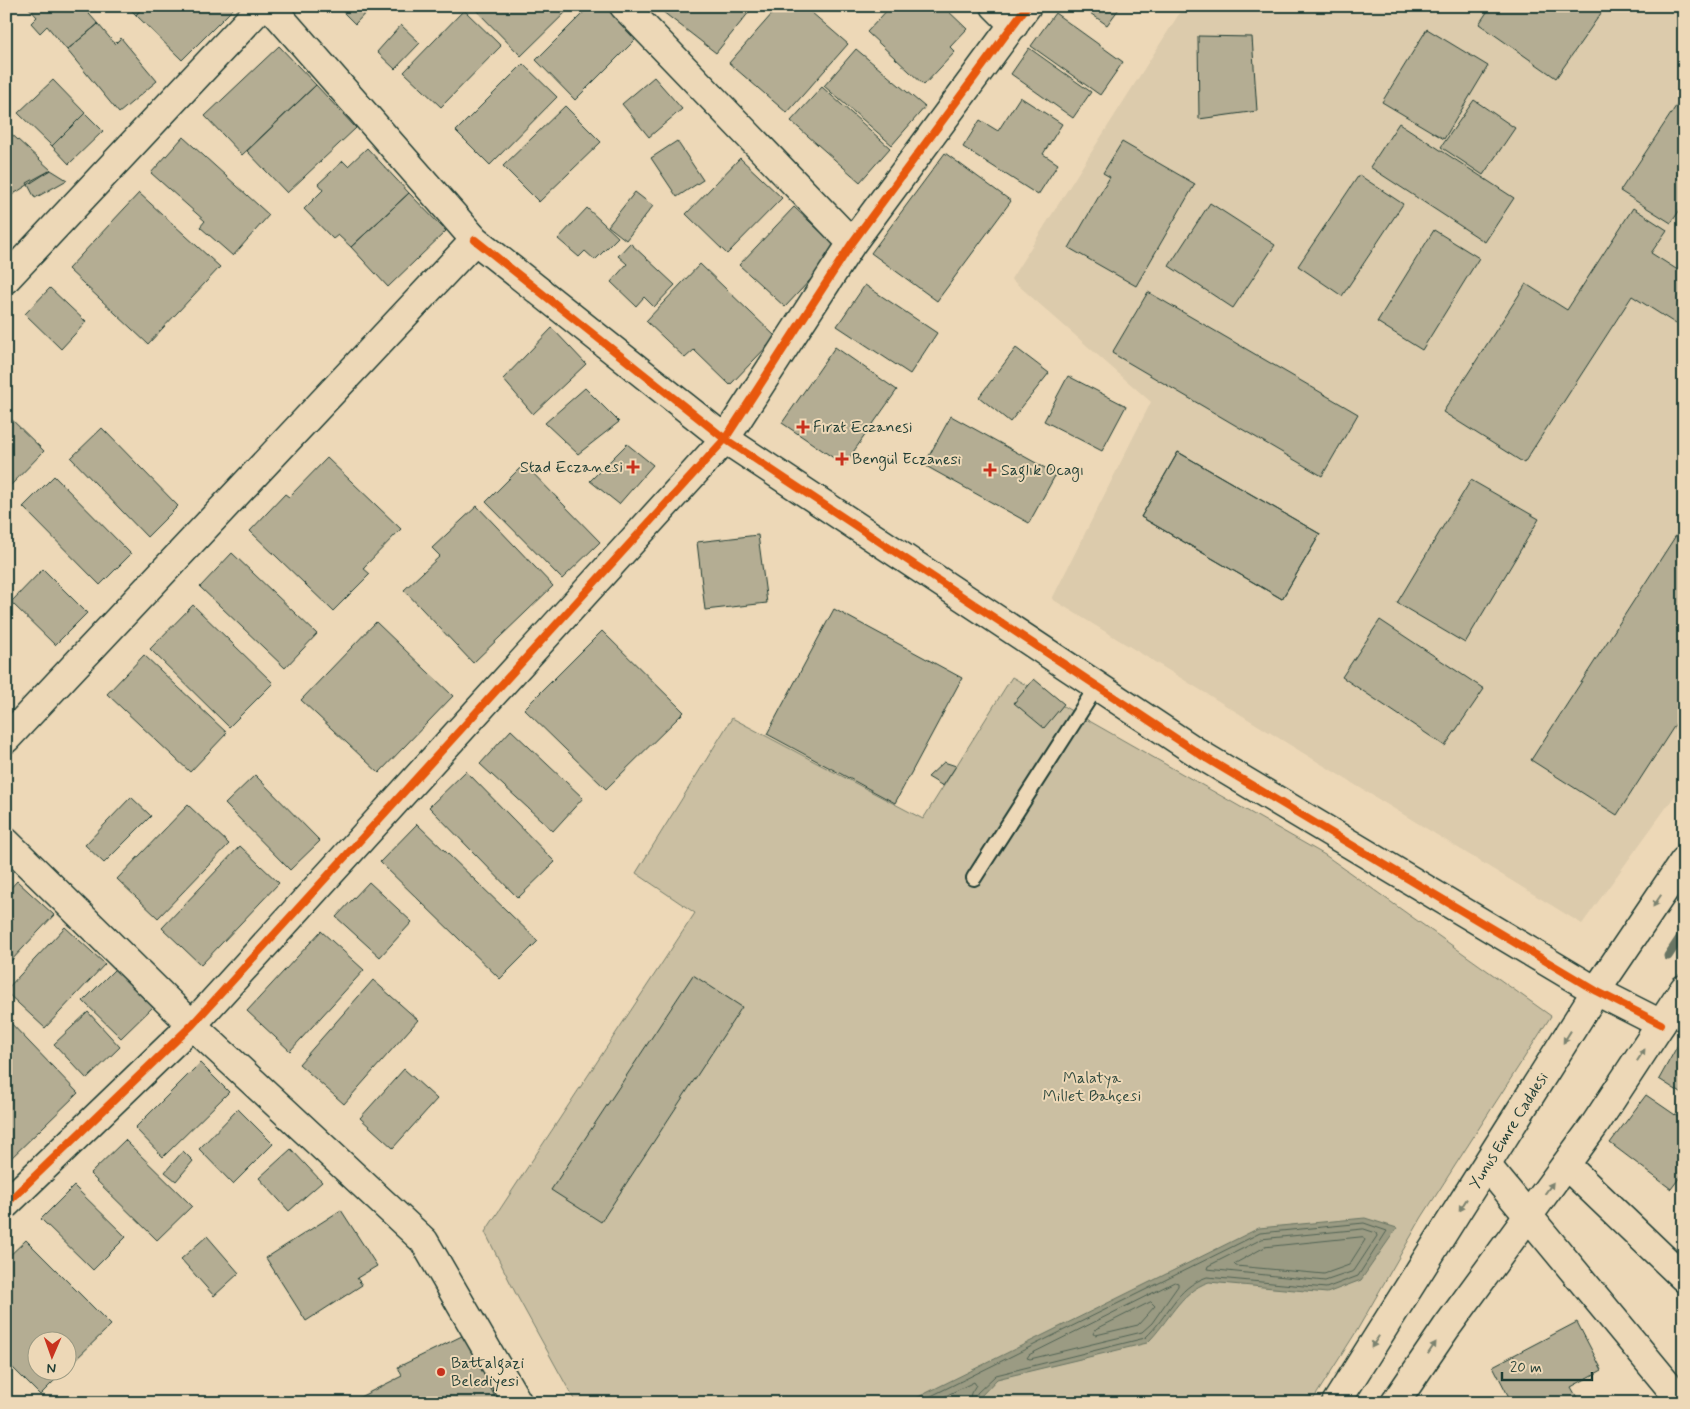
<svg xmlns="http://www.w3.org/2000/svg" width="1690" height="1409" font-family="Mynerve,sans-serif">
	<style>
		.built { fill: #dccbac }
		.green { fill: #cbbfa2; stroke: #757e6b }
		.water { fill: #9b9b83; stroke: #697563 }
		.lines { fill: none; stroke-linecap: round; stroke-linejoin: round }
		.shore { stroke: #516354; stroke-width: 1 }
		.stream { stroke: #697563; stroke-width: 9 }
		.building { fill: #b4ad93; stroke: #1f3d34 }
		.lane-casing { stroke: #1f3d34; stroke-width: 18 }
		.street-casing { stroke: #1f3d34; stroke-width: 31 }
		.secondary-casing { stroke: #1f3d34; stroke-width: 31 }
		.lane { stroke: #edd8b7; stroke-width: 14 }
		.street { stroke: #edd8b7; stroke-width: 28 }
		.secondary { stroke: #edd8b7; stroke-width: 28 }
		.cycleway-casing { stroke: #edd8b7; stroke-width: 11 }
		.cycleway { stroke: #e8590c; stroke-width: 8 }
		.oneway { fill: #7c836f }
		.poi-dot { fill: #c8321e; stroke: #edd8b7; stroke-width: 2 }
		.labels { text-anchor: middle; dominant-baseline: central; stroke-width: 4; stroke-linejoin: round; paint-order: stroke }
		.poi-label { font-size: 16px; fill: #1f3d34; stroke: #edd8b7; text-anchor: start }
		.park-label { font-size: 16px; fill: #304a3f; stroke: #edd8b7 }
		.street-label { font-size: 16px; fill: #1f3d34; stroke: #edd8b7 }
	</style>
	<rect width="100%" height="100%" fill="#edd8b7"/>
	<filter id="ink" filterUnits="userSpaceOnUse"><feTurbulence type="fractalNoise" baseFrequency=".02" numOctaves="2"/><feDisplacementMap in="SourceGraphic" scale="10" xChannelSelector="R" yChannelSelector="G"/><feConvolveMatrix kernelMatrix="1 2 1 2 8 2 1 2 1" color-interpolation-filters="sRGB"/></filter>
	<g filter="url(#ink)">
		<path class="built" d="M1184 6H1684V783L1582 924 1052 599 1151 402 1011 279Z"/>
		<path class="green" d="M1012 677 1325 855 1551 1016 1422 1217 1356 1332 1311 1403H576L516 1294 485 1232 695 913 636 873 732 718 923 819Z"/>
		<path class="water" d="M1365 1218 1397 1228 1361 1280 1327 1293 1209 1282C1179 1292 1169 1322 1147 1343L997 1379 981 1396 980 1403H906L1259 1228Z"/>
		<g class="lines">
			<path class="shore" d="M1364 1229 1376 1233 1377 1236 1354 1271 1325 1281 1207 1269 1208 1266 1262 1239Z
				M1363 1237 1365 1240 1349 1265 1324 1274 1236 1266 1234 1264 1265 1247Z
				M1175 1282 1178 1283V1286L1152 1323 1142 1332 1030 1359 1027 1358 1029 1355Z
				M1151 1302 1155 1306 1138 1325 1096 1335 1093 1334 1095 1330Z
				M917 1403 1260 1233 1364 1223 1387 1231 1358 1276 1326 1288 1207 1277C1175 1288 1169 1316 1145 1338L996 1375 977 1393 976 1403
				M931 1403 974 1382 976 1385 971 1393 969 1403"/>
			<path class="stream" d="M1668 956 1684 932"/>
		</g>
		<path class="building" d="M27 6H82L98 24 67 50 47 26 40 33 31 23 37 17Z
			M127 6H144L136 15Z
			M144 6H236L182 60 136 15Z
			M337 6H372L355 24Z
			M472 6H572L521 56Z
			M590 6H604L636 39 575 100 536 60Z
			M660 6H754L716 53 658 8Z
			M779 6H804L848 44 787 113 729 63Z
			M891 6H943L967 29 950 47 955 52 924 85 867 32Z
			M1080 6H1121L1107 25Z
			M1491 6H1606L1556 78 1479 24Z
			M464 10 501 46 441 107 404 72Z
			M1055 13 1123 62 1100 95 1031 46Z
			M98 24 115 44 121 38 157 81 119 113 67 50Z
			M401 25 420 43 395 69 377 52Z
			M1427 29 1488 66 1444 139 1382 102Z
			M1198 36 1252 37 1257 111 1199 119Z
			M279 46 316 85 242 155 205 116Z
			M1029 48 1091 92 1073 118 1011 74Z
			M856 49 925 107 892 145 824 86Z
			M523 64 557 97 490 165 456 131Z
			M654 77 682 109 649 137 622 104Z
			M53 80 85 113 52 146 18 113Z
			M316 85 356 128 287 193 247 151Z
			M822 87 890 148 860 182 791 121Z
			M1684 94V204L1671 223 1620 191Z
			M1020 97 1062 124 1043 154 1058 164 1038 195 963 147 980 120 998 131Z
			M1474 100 1515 128 1483 175 1441 147Z
			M565 106 601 142 539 202 503 166Z
			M85 113 103 131 69 164 52 146Z
			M1399 123 1514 198 1485 242 1370 167Z
			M6 129 51 170 12 195 6 188Z
			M183 137 269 215 233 256 200 227 205 221 151 173Z
			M677 141 703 180 677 197 651 158Z
			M1122 142 1195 184 1136 286 1069 248 1110 177 1103 173Z
			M367 148 409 193 351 247 338 235 333 239 304 209 323 190 318 184 343 161 348 166Z
			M945 153 1011 201 937 301 871 253Z
			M740 158 782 198 727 254 686 214Z
			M51 170 67 180 35 198 27 183Z
			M1359 175 1403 204 1342 296 1298 266Z
			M635 192 653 206 626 240 608 226Z
			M139 193 220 267 148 344 68 269Z
			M409 193 446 231 388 287 351 247Z
			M1210 203 1275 245 1233 308 1169 266Z
			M794 207 839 249 785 307 739 265Z
			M587 208 618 237 595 260 585 251 579 257 558 239Z
			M1633 208 1667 230 1651 253 1684 274V329L1632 296 1524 463 1443 412 1526 284 1567 310Z
			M1434 230 1479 258 1422 350 1377 322Z
			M630 243 675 285 654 307 644 297 636 306 611 282 627 264 618 256Z
			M700 264 776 337 730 385 694 350 685 358 646 321Z
			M865 285 937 333 910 374 837 326Z
			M50 288 86 322 61 349 25 314Z
			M1148 292 1358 414 1322 476 1112 353Z
			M552 328 586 364 533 414 503 379Z
			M835 347 897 390 844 465 782 423Z
			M1016 348 1049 373 1010 422 979 397Z
			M1068 376 1126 406 1102 451 1044 421Z
			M585 388 619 422 578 454 545 423Z
			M6 414 44 451 10 486 6 483Z
			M951 416 1056 474 1029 523 924 465Z
			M102 428 178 506 147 537 71 458Z
			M627 444 653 465 619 504 590 481Z
			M1178 452 1320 534 1282 599 1141 517Z
			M1178 452 1320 534 1282 599 1141 517Z
			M327 458 401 529 363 568 370 574 333 611 250 531 285 494 289 497Z
			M524 464 600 542 562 579 486 502Z
			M54 476 131 554 100 585 23 507Z
			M1471 480 1539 519 1465 643 1397 603Z
			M477 506 553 586 473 663 404 590 440 556 432 548Z
			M1684 523V711L1617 815 1531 760Z
			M758 535 767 603 705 610 697 542Z
			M232 553 317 634 285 668 200 587Z
			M43 569 87 613 55 645 11 602Z
			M193 605 273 683 229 727 150 649Z
			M834 609 962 678 895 803 767 734Z
			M1380 620 1484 689 1445 746 1342 677Z
			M376 622 453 696 379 773 301 700Z
			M602 631 684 712 606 789 524 709Z
			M144 655 227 733 190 772 107 694Z
			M1034 679 1064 704 1044 728 1014 703Z
			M511 730 583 798 553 831 480 764Z
			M944 762 956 766 943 786 928 777Z
			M466 771 555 862 518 898 429 807Z
			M255 775 320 841 290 870 225 804Z
			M131 797 151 816 104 863 85 845Z
			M188 805 229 844 158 918 117 879Z
			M417 824 538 941 500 979 380 862Z
			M240 846 279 883 201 965 162 928Z
			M17 881 54 915 9 963 6 960V893Z
			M369 882 412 922 380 957 336 917Z
			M65 927 105 964 45 1028 6 992V990Z
			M321 931 364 970 290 1051 247 1011Z
			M115 969 153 1007 121 1038 83 1001Z
			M693 975 742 1007 601 1222 551 1190Z
			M373 980 418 1020 344 1104 299 1064Z
			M88 1012 120 1047 87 1079 54 1044Z
			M6 1018 78 1093 6 1163Z
			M1684 1034V1095L1659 1079Z
			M200 1063 229 1092 163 1157 135 1128Z
			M404 1069 437 1099 393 1148 360 1118Z
			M1646 1095 1684 1121V1172L1671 1189 1610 1143Z
			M238 1109 273 1144 233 1184 199 1149Z
			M125 1140 192 1206 157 1240 90 1174Z
			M291 1149 322 1182 289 1211 259 1178Z
			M183 1151 193 1161 176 1181 165 1172Z
			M74 1186 126 1237 93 1270 41 1219Z
			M341 1210 377 1266 357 1278 362 1285 306 1321 266 1258Z
			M207 1236 239 1273 214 1296 181 1259Z
			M26 1240 111 1325 68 1367V1342H38V1372H63L40 1395 6 1361V1259Z
			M1577 1322 1602 1370 1571 1387 1580 1403H1512L1493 1366Z
			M464 1335 498 1403H348L402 1376 398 1367Z"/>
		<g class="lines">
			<g class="lane-casing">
				<path id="lane" d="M974 878 1097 686"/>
			</g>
			<g class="street-casing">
				<path id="street" d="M624 6 852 243
					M995 6 1014 25
					M475 240 725 439 1201 755 1596 991 1661 1024
					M6 279 262 6
					M6 739 475 240 270 6
					M6 842 192 1025 424 1241 518 1403
					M1566 1165 1684 1278
					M1487 1166 1683 1403
					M6 1204 192 1025 725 439 852 243 1027 6"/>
			</g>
			<g class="secondary-casing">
				<path id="secondary" d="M1336 1403 1596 991 1684 861
					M1395 1403 1446 1328 1594 1126 1684 989"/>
			</g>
			<use href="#lane" class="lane"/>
			<use href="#street" class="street"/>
			<use href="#secondary" class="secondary"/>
			<g class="cycleway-casing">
				<path id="cycleway" d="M475 240 725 439 1201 755 1596 991 1661 1024
					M6 1204 192 1025 725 439 852 243 1027 6"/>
			</g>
			<use href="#cycleway" class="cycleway"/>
		</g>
		<defs><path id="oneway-solid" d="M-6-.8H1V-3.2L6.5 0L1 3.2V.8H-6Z" transform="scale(1.25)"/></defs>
		<g class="oneway">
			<use href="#oneway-solid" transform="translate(1657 901) rotate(124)"/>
			<use href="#oneway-solid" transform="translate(1567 1037) rotate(122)"/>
			<use href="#oneway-solid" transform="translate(1641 1055) rotate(-57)"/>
			<use href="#oneway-solid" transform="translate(1549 1188) rotate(-54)"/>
			<use href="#oneway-solid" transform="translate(1463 1205) rotate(122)"/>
			<use href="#oneway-solid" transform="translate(1375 1342) rotate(123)"/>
			<use href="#oneway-solid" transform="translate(1432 1348) rotate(-56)"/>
		</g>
	</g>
	<g class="poi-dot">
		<path d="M800.5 419.5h5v5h5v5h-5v5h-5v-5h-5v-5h5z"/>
		<path d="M839.5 451.5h5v5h5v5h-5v5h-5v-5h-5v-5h5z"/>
		<path d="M630.5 459.5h5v5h5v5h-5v5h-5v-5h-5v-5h5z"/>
		<path d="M987.5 462.5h5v5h5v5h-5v5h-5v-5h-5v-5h5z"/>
		<circle cx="441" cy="1372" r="5"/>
	</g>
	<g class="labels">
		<g class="poi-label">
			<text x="813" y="427">Fırat Eczanesi</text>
			<text x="852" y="459">Bengül Eczanesi</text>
			<text x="623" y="467" text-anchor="end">Stad Eczanesi</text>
			<text x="1001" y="470">Saglık Ocagı</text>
			<text x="451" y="1363">Battalgazi<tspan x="451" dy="18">Belediyesi</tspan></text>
		</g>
		<g class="park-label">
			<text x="1092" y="1078">Malatya<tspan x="1092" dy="18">Millet Bahçesi</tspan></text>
		</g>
		<g class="street-label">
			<text transform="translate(1509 1131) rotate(-58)">Yunus Emre Caddesi</text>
		</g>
	</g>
	<rect width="1690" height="1409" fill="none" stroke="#edd8b7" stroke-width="25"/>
	<rect x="12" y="12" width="1665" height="1384" fill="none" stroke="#1f3d34" stroke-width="2" filter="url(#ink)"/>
	<g transform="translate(52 1356) rotate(182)"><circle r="24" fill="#edd8b7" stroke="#9b9a83"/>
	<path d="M0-4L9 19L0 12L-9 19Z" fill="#c8321e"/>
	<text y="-8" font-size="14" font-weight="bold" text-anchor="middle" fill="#1f3d34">N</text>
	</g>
	<path d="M1502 1372v8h90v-8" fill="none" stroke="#1f3d34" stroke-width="2.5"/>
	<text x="1510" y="1372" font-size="15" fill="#1f3d34" stroke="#edd8b7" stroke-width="4" paint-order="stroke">20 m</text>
</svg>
